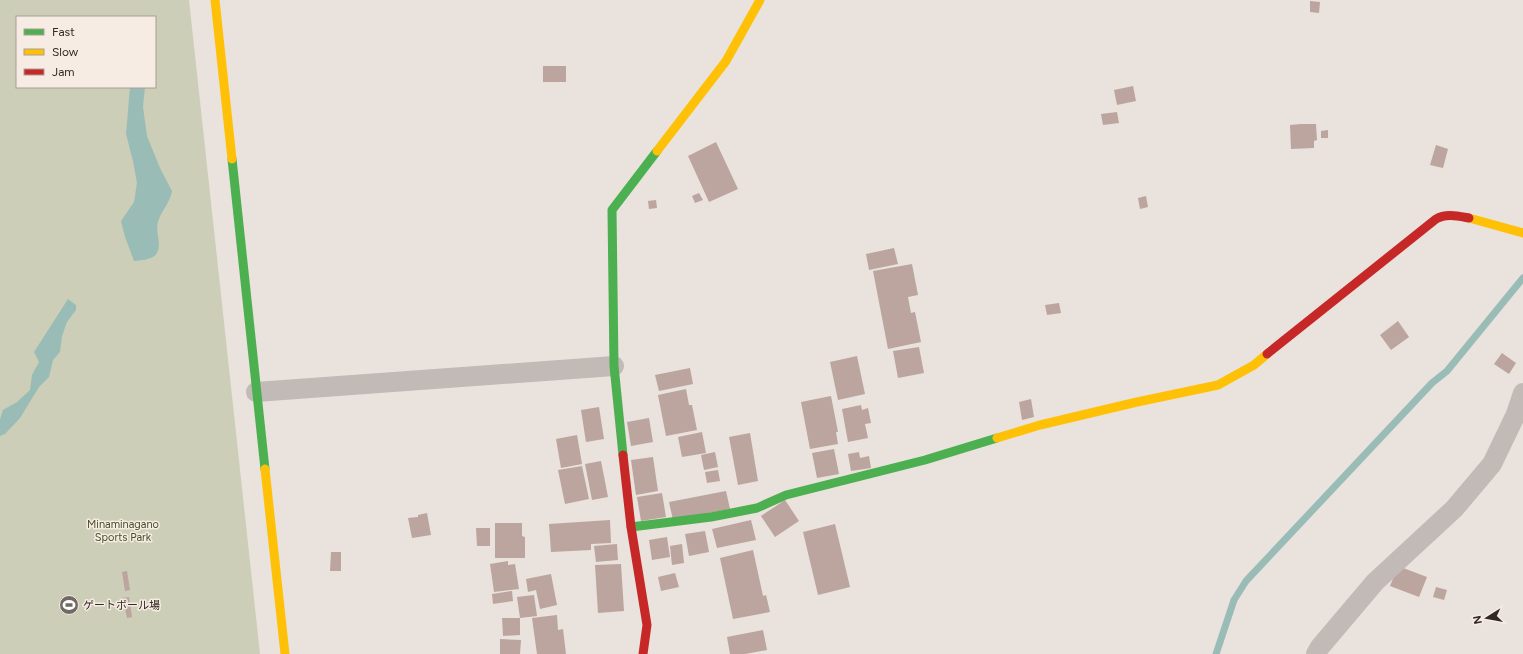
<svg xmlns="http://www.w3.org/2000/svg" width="1523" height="654" font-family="Figtree,'Noto Sans JP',sans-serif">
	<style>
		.green { fill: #ccceb7; fill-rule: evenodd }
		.water { fill: #9abcb7 }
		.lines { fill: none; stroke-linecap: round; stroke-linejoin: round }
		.stream { stroke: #9abcb7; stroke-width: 7 }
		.building { fill: #bca49f }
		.street { stroke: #c2bab6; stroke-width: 20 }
		.fast { stroke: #4caf50; stroke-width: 9 }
		.slow { stroke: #ffc107; stroke-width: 9 }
		.jam { stroke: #c62828; stroke-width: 9 }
		.labels { text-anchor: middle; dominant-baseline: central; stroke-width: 3; stroke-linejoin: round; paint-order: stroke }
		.park-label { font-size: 11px; fill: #464f2a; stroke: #f7ece3 }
		.poi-label { font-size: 11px; fill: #322825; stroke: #f7ece3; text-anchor: start }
	</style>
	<rect width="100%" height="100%" fill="#e9e2dd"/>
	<path class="green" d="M0 0H189L260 654H0ZM17 17H155V87H17Z"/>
	<path class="water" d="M130 87H145L143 107 147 136 160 168 172 191C170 203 161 211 158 222 155 232 162 244 157 253 153 260 141 260 134 261L125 237 121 221 134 202 137 183 133 161 126 134Z
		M68 299 76 305V310L67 322 62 336 60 352 53 360 49 377 39 387 20 418 5 434 0 436V419L3 410 17 402 30 390 32 375 39 362 34 352Z"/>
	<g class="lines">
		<path class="stream" d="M1216 654 1234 600 1246 581 1432 383 1447 371 1523 278"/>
	</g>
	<path class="building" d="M1310 1 1320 2 1319 13 1310 12Z
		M543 66H566V82H543Z
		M1133 86 1136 101 1117 105 1114 90Z
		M1117 112 1119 123 1103 125 1101 114Z
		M1301 124H1316L1317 140 1314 141V148L1291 149 1290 125Z
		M1328 130V138H1321V131Z
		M716 142 738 189 709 202 688 156Z
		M1436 145 1448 149 1443 168 1430 165Z
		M699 193 703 200 695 203 692 196Z
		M1146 196 1148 207 1140 209 1138 198Z
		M656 200 657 208 649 209 648 201Z
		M894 248 898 264 869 270 866 254Z
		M912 264 918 295 908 297 911 313 915 312 921 342 888 349 873 271Z
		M1059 303 1061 313 1047 315 1045 305Z
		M1398 321 1409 337 1391 350 1380 335Z
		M919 347 924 373 898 378 893 351Z
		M1502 353 1516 363 1509 374 1494 364Z
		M857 356 865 394 838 400 830 362Z
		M690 368 693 384 659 391 655 375Z
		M686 389 689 405H692L697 430 666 436 658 395Z
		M831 396 838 432H836L838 444 810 449 801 402Z
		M1031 399 1034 417 1022 420 1019 402Z
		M861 405 862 410 868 408 871 423 865 424 868 438 848 442 842 409Z
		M599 407 604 439 586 442 581 410Z
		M649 418 653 442 631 446 627 422Z
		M702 432 706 453 682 457 678 437Z
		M750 433 758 481 738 485 729 437Z
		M577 435 582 464 561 468 556 439Z
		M834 449 839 474 817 478 812 453Z
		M715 452 718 467 704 470 701 455Z
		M859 452 860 458 869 456 871 468 851 471 848 454Z
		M653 457 658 491 636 495 631 460Z
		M601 461 608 497 592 500 585 464Z
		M582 466 589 499 565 504 558 470Z
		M718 470 720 481 707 483 705 472Z
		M726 491 730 509 673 520 669 502Z
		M662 493 666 517 641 521 637 497Z
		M785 500 799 521 775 537 761 516Z
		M427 513 431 535 412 538 408 518 418 517V515Z
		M610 520 611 543 591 544V550L551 552 549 524Z
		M751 520 756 540 717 548 712 529Z
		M495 523H522V536L525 537V558H495Z
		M835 524 850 587 818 595 803 532Z
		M476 528H490V546H477Z
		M705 531 709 552 689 556 685 534Z
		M667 537 670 557 652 560 649 540Z
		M617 544 618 560 596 562 594 546Z
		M682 544 684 563 672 565 670 546Z
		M753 550 763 596 766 595 770 612 733 619 720 558Z
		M331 552H341V571H330Z
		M508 561V565L515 564 519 589 494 592 490 564Z
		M621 564 624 611 598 613 595 565Z
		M1398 566 1427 577 1419 597 1390 586Z
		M127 571 130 590 125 591 122 572Z
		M675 573 679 587 661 591 658 577Z
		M551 574 557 605 540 609 536 590 528 592 526 579Z
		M1436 587 1447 590 1444 600 1433 597Z
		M512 591 513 601 493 604 492 594Z
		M534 595 537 616 520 618 517 597Z
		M129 597 132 617 127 618 123 598Z
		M557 615 558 630 563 629 566 654H537L532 618Z
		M502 618H520V635L503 636Z
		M763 630 767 650 745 654H730L727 637Z
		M500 639 521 640 520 654H500Z"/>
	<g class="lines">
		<path class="street" d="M256 392 614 366
			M1316 654 1320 647 1375 582 1454 509 1492 464 1516 414 1523 393"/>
		<path class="fast" d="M232 159 265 469
			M623 455 614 366 612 210 657 151
			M631 527 711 517 757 508 786 495 925 460 997 438"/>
		<path class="slow" d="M215 0 232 159
			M657 151 726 61 760 0
			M1469 218 1523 233
			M997 438 1040 425 1137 402 1218 385 1254 365 1267 354
			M265 469 285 654"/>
		<path class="jam" d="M1267 354 1436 219C1446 213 1458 216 1469 218
			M623 455 631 527 647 625 643 654"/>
	</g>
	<defs>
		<g id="stadium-disc" transform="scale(1)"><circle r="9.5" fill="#726965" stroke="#f7ece3"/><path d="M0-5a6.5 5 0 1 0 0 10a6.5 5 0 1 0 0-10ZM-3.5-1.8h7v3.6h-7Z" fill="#fff"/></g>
	</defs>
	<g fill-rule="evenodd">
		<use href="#stadium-disc" x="69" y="605"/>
	</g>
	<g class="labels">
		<g class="park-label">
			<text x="123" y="524">Minaminagano<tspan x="123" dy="13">Sports Park</tspan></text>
		</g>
		<g class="poi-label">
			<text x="83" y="605">ゲートボール場</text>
		</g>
	</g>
	<rect x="16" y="16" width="140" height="72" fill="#f7ece3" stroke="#a89e97"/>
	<rect x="24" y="29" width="20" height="6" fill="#4caf50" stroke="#a89e97"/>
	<text x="52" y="36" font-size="12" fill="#322825">Fast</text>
	<rect x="24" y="49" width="20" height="6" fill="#ffc107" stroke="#a89e97"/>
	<text x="52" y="56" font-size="12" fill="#322825">Slow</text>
	<rect x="24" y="69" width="20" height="6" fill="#c62828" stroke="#a89e97"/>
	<text x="52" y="76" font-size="12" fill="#322825">Jam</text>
	<g transform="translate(1487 618) rotate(259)" stroke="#f7ece3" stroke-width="3" paint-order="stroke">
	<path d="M0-3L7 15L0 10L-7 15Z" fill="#322825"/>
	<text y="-6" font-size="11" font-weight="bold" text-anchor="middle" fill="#322825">N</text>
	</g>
</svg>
